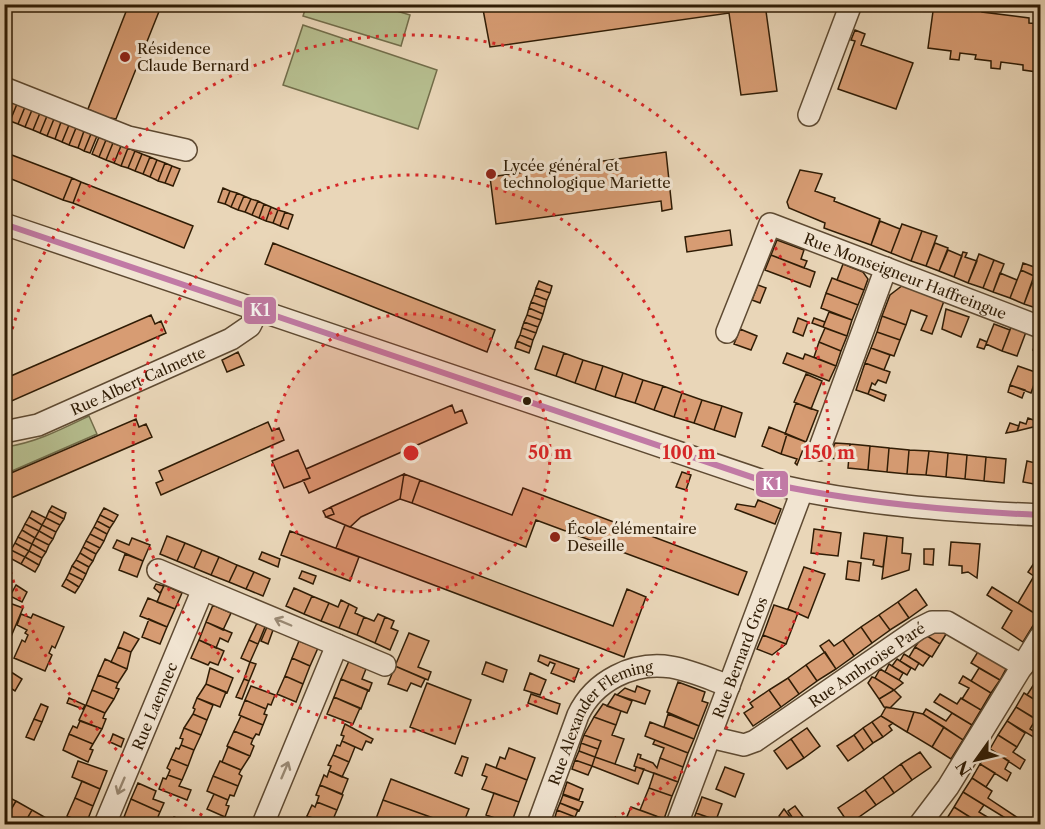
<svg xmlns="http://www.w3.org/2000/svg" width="1045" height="829" font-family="'Libre Caslon Text',serif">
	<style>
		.green { fill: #b6be8f; stroke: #726d4a; stroke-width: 1.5 }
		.building { fill: #d79c73; stroke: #2f1c05; stroke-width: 1.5 }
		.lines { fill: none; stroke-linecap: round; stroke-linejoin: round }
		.minor-casing { stroke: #5e4a32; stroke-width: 24 }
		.minor { stroke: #f1e4d1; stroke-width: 21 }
		.bus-1-casing { stroke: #f1e4d1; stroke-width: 10 }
		.bus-1 { stroke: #c17aa5; stroke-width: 6 }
		.oneway { stroke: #9a8a75 }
		.ring { fill: none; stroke: #d62828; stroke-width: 3; stroke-dasharray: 3 6 }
		.poi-dot { fill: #8f2418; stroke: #f1e4d1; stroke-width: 2 }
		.bus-dot { fill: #2f1c05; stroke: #f1e4d1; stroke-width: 2 }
		.labels { text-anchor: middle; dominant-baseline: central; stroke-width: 6; stroke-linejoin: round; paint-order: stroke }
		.poi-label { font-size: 15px; fill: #2f1c05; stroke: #f1e4d1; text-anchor: start }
		.street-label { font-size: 15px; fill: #2f1c05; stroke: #f1e4d1 }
		.centre { fill: #d62828; stroke: #f1e4d1; stroke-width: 3 }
		.ring-label { font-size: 18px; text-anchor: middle; font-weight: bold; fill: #d62828; stroke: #f1e4d1; stroke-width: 6; stroke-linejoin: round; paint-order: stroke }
		.line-badge { stroke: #f1e4d1; stroke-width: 2 }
		.badge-label { font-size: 16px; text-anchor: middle; font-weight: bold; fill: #fff }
	</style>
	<rect width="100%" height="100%" fill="#e9d6b8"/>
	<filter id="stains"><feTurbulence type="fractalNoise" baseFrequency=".00333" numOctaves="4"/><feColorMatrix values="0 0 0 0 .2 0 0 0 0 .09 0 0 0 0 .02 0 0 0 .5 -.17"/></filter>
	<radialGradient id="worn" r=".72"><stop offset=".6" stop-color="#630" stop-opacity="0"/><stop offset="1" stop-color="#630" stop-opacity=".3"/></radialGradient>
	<path class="green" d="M307 4 377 5 410 15 401 46 303 16Z
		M303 25 437 70 418 129 283 85Z
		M89 416 97 434 5 474V447C35 443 62 429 89 416Z"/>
	<path class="building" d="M129 4H162L116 119 111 118 110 120 88 109Z
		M482 4H765L777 91 741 95 729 13 490 47Z
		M934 4 982 7V12L1029 18V23L1040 24V80L1036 79 1037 72 1023 70V65L1001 62 1000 69 991 68V61L975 59 976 55 960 53 959 60 950 59 951 51 928 48Z
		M855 30 865 34 861 45 913 63 896 109 838 89 855 41 851 40Z
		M10 101 17 104 10 121 4 119Z
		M17 104 25 107 18 124 10 121Z
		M25 107 32 110 25 127 18 124Z
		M32 110 40 113 33 130 25 127Z
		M40 113 47 116 40 133 33 130Z
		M47 116 54 119 47 136 40 133Z
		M54 119 61 122 55 139 47 136Z
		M61 122 69 125 62 142 55 139Z
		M69 125 76 128 69 145 62 142Z
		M76 128 84 131 78 148 69 145Z
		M84 131 91 134 84 151 78 148Z
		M91 134 97 136 90 153 84 151Z
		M99 137 106 140 99 157 92 154Z
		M106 140 113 143 106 160 99 157Z
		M113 143 121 146 114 163 106 160Z
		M121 146 128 148 121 166 114 163Z
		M128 148 135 151 128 168 121 166Z
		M135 151 142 154 135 171 128 168Z
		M4 152 72 178 63 200 4 176Z
		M666 152 672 209 662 211 661 201 496 224 490 177Z
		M142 154 150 157 143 174 135 171Z
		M150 157 157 160 150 177 143 174Z
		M157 160 165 163 158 181 150 177Z
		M165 163 172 166 165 183 158 181Z
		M172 166 180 169 173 186 165 183Z
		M800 170 822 174 815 191 835 198 834 201 880 219 871 245 824 228 825 223 789 208 787 202Z
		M72 178 81 182 73 203 63 200Z
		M81 182 193 226 184 248 73 203Z
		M223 188 230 191 225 204 218 202Z
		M230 191 237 193 231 207 225 204Z
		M237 193 244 196 238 210 231 207Z
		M244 196 251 199 245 212 238 210Z
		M251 199 258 201 252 215 245 212Z
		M258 201 264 204 259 218 252 215Z
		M264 204 271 207 266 221 259 218Z
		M271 207 278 210 273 223 266 221Z
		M278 210 285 212 280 226 273 223Z
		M285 212 293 215 288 229 280 226Z
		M880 221 900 229 891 253 871 245Z
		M902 224 922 231 911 261 891 253Z
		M730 230 732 245 687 252 685 237Z
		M922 231 937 236 926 266 911 261Z
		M777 240 804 250 801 259 807 261 804 268 771 255Z
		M273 243 495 330 487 352 265 264Z
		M935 243 948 248 939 271 926 266Z
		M948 250 962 256 954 277 939 271Z
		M963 252 967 253 965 257 977 261 968 283 954 277Z
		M979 254 994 260 983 288 968 283Z
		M771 255 815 272 810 287 765 270Z
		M994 260 1004 264 993 292 983 288Z
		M1023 263 1037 268 1034 276 1021 270Z
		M843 264 863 272 868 279 864 290 837 280Z
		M1021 270 1034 276 1024 304 1010 298Z
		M1000 273 1017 280 1010 298 993 292Z
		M832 278 864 290 858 305 826 293Z
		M539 281 552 286 550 293 536 288Z
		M1032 283 1040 286 1039 309 1024 304Z
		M758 285 766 288 760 303 752 300Z
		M903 285 944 301 932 334 921 330 927 316 911 310 906 325 882 316 890 295Z
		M536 288 550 293 547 300 534 295Z
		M826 293 858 305 852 320 821 308Z
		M534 295 547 300 545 307 531 302Z
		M531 302 545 307 543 314 529 308Z
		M529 308 543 314 541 320 527 315Z
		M946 309 969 317 961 337 942 329Z
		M829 312 852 320 847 336 823 327Z
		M151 315 155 324 161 321 166 333 7 403 4 390 8 388 4 379Z
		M527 315 541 320 538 327 524 322Z
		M882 316 906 325 900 340 877 332Z
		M798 318 808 322 803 336 793 332Z
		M814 318 825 322 823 327 812 323Z
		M524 322 538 327 536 333 522 328Z
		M994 324 1010 330 1002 351 986 344Z
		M1011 327 1026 332 1017 356 1002 351Z
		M522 328 536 333 533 340 520 335Z
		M825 328 847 336 841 351 819 342Z
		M740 329 757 336 751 350 734 344Z
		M877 332 900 340 894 356 871 348Z
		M520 335 533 340 531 347 517 341Z
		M1038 337 1040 338V353L1033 350Z
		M980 339 987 342 984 349 977 347Z
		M517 341 531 347 529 353 515 348Z
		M819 342 841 351 836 366 814 357Z
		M543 346 564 353 556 376 535 369Z
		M871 348 890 355 884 370 865 363Z
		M238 352 244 365 227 372 222 360Z
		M564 353 583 360 575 383 556 376Z
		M787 353 803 359 805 354 836 366 829 381 783 363Z
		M583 360 603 366 595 390 575 383Z
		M865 363 890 372 886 383 878 380 875 385 872 383 868 394 856 390Z
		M603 366 623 373 615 397 595 390Z
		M1018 366 1038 373 1031 393 1010 385Z
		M623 373 643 380 635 403 615 397Z
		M806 374 822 381 811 409 794 402Z
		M643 380 663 386 654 410 635 403Z
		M1010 385 1025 390 1022 398 1008 392Z
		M663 386 682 393 674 417 654 410Z
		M870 389 886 395 884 401 868 394Z
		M682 393 702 400 694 423 674 417Z
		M702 400 722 406 714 430 694 423Z
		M796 403 818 411 806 442 785 434Z
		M452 405 455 413 462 410 467 423 309 493 303 480 310 478 306 469Z
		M722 406 742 413 735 437 714 430Z
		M1028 418 1036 421 1033 427 1017 431 1020 422 1026 424Z
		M136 419 139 427 146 424 152 437 4 501V476Z
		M268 422 272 431 279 428 284 440 161 495 156 483 163 480 159 471Z
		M1010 423 1019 426 1017 431 1006 433Z
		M769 427 787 434 781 454 762 446Z
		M787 434 806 442 797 465 795 463 797 459 781 454Z
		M835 443 850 444 849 460 829 458Z
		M850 444 870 446 868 470 848 468Z
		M870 446 889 448 887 472 868 470Z
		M889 448 909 450 907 474 887 472Z
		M298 450 310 478 284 488 272 461Z
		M909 450 929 451 926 475 907 474Z
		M929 451 948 453 946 477 926 475Z
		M948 453 967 455 965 479 946 477Z
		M967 455 986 457 984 481 965 479Z
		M986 457 1006 459 1004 483 984 481Z
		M1027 461 1040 464V485L1023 482Z
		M682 472 691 475 686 490 676 487Z
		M404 474 400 499 361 517 350 527 326 517 334 514 331 507Z
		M404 474 420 480 412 503 400 499Z
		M420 480 512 515 523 488 747 572 738 595 536 520 526 547 412 503Z
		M758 500 781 509 775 524 735 509 737 504 755 507Z
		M52 506 66 513 64 519 49 511Z
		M331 507 334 514 326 517 323 511Z
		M104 508 118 515 114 522 100 515Z
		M32 511 46 518 42 525 29 517Z
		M49 511 64 519 60 525 46 518Z
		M100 515 114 522 110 528 97 521Z
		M29 517 42 525 39 531 25 524Z
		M46 518 60 525 56 532 42 525Z
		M97 521 110 528 107 534 94 527Z
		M25 524 39 531 35 538 22 530Z
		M42 525 56 532 53 539 39 531Z
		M345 525 613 626 627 589 646 597 624 657 336 548Z
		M94 527 107 534 104 541 90 534Z
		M814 529 841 533 838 556 811 553Z
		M22 530 35 538 32 544 18 537Z
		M39 531 53 539 49 545 35 538Z
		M290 531 359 557 350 581 281 555Z
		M864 533 887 536 883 567 873 565 874 560 861 558Z
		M90 534 104 541 100 548 86 541Z
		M167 536 185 543 177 561 160 554Z
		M887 536 903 538 902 553 911 554 909 570 882 579Z
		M18 537 32 544 29 551 15 543Z
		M35 538 49 545 46 552 32 544Z
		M132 538 150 545 143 561 113 548 117 540 129 545Z
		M86 541 100 548 96 554 83 547Z
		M951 542 980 544 977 578 968 572 962 573V566L949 565Z
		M15 543 29 551 25 557 11 550Z
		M185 543 202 550 194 568 177 561Z
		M32 544 46 552 42 558 29 551Z
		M83 547 96 554 93 561 80 553Z
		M924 549H934L933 565 924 564Z
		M11 550 25 557 21 564 8 557Z
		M202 550 219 557 211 575 194 568Z
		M29 551 42 558 39 565 25 557Z
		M262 552 280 559 278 567 259 559Z
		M80 553 93 561 89 567 76 560Z
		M125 554 143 561 137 577 119 570Z
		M25 557 39 565 35 572 21 564Z
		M219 557 237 565 229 582 211 575Z
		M76 560 89 567 86 574 72 566Z
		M1036 560 1040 562V580L1028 572Z
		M848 561 861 563 859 581 846 579Z
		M237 565 254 572 246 589 229 582Z
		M72 566 86 574 83 580 69 573Z
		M804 567 825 574 808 618 788 609Z
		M302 571 316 576 313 584 299 578Z
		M254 572 270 579 263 596 246 589Z
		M69 573 83 580 79 587 66 579Z
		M1034 576 1040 580 1039 616 1018 603Z
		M66 579 79 587 75 593 62 586Z
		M156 584 164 586 160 593 154 588Z
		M16 585 27 592 22 602 10 596Z
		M164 585 182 593 175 609 157 602Z
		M992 587 1039 616 1023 642 1002 628 1012 611 987 595Z
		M294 588 312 596 304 614 286 606Z
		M916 589 927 605 909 618 898 602Z
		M312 596 329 603 321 621 304 614Z
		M148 598 175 609 167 627 140 616Z
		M341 600 349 604 339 628 321 621 329 603 338 607Z
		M4 601 23 608 10 639 4 637Z
		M898 602 909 618 890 630 879 615Z
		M349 604 357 608 355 613 364 617 357 635 339 628Z
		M213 605 231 613 223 630 206 622Z
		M774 605 798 613 786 644 763 635Z
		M21 614 31 618 33 614 64 627 55 648 52 646 49 653 52 655 45 671 14 658 22 640 25 642 28 635 25 633 27 630 17 625Z
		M378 614 385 617 375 643 357 635 364 617 374 621Z
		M879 615 890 630 872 643 861 627Z
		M385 617 394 621 391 628 398 631 390 650 375 643Z
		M149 619 167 627 160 644 142 637Z
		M206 622 232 633 228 642 220 638 216 648 199 640Z
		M257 623 265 627 258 644 249 640Z
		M267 627 273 630 268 644 261 641Z
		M861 627 872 643 854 656 843 640Z
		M948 631 940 644 924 634Z
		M124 632 139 639 131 652 118 647Z
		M409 633 429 641 418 667 431 672 428 680 395 666Z
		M924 634 940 644 932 657 915 647Z
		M763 635 786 644 772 655 757 649Z
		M199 640 224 651 218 665 210 662 208 665 191 658Z
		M249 640 258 644 250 662 241 658Z
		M829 640 834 646 843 640 854 656 836 669 820 646Z
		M299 641 318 648 310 666 292 658Z
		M118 647 131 652 127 669 111 662Z
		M915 647 930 656 923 666 909 657Z
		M979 650 1007 667 1000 680 971 663Z
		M825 652 836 669 817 681 806 665Z
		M904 654 919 663 915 670 900 661Z
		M540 655 579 669 574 682 551 673 555 664 550 662 548 666 538 661Z
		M292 658 310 666 303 684 285 676Z
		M105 659 127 669 118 683 98 675Z
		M897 659 911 668 907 675 892 666Z
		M349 661 366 669 362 679 372 683 369 691 341 679Z
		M250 662 256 664 249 681 244 679Z
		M486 662 507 670 503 682 482 674Z
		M889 664 903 673 899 680 885 672Z
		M806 665 817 681 799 694 788 678Z
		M395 666 425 679 421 687 411 683 407 691 388 684Z
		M210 668 233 678 227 693 206 684Z
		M979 668 1000 680 991 693 971 681Z
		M880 669 899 680 903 683 894 690 875 678Z
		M8 670 22 679 15 691 4 684Z
		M530 673 546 680 540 695 524 690Z
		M98 675 118 683 116 688 119 689 114 699 92 690Z
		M285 676 303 684 296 702 277 694Z
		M963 676 991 693 981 710 962 699 969 688 959 683Z
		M872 677 875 678 894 690 879 699 868 683Z
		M788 678 799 694 781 707 769 690Z
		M244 679 249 681 242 699 236 697Z
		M341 679 368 690 361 709 334 697Z
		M1036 681 1040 683V703L1027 695Z
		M678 682 705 692 702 701 708 703 699 726 667 712Z
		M427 683 471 700 455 744 410 727Z
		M206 684 226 692 220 707 197 698Z
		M251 686 275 695 271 705 268 704 266 709 245 700Z
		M637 686 650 691 645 704 617 695 625 688 635 692Z
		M92 690 114 699 105 713 86 705Z
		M769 690 781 707 753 726 744 713 753 707 750 703Z
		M894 690 901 697 890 708 884 707 879 699Z
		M1024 693 1040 703V722L1016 707Z
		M531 694 560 704 557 714 528 703Z
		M615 694 632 701 627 713 607 706Z
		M940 694 957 704 961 698 981 710 972 725 934 702Z
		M334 697 360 708 353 724 327 714Z
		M69 698 85 705 83 709 67 703Z
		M197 698 213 705 207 720 193 714 195 709 193 708Z
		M245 700 266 709 264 714 267 715 263 725 239 715Z
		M41 704 48 707 42 722 34 719Z
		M603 704 621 711 616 725 594 717Z
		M86 705 105 713 103 718 106 719 102 729 79 720Z
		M886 707 914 712 907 732 881 716Z
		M1016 707 1036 719 1030 729 1037 733 1035 738 1007 721Z
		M926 709 946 721 952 713 972 725 963 740 923 714Z
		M914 712 923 714 944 727 932 747 907 732Z
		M193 714 207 720 201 735 184 728Z
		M668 714 699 726 694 739 664 727Z
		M241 716 263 725 259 735 256 734 253 739 234 731Z
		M881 716 893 723 889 726 892 730 883 737 872 722Z
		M594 717 616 725 612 735 624 739 615 764 595 757 601 741 584 735Z
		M34 719 42 722 34 740 26 737Z
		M80 721 102 729 93 744 69 734 73 726 77 728Z
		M1007 721 1025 733 1017 747 998 735Z
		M650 722 694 739 688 753 645 736Z
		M872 722 883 737 873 743 863 728Z
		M345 724 373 739 371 743 366 741 362 750 342 741 344 736 341 735Z
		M944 727 963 740 951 759 932 747Z
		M184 728 201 735 194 750 181 745 183 739 180 738Z
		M807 728 820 746 804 758 791 739Z
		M863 728 873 743 864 750 854 735Z
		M234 731 253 739 251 744 254 746 250 756 227 746Z
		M69 734 93 744 90 749 93 750 88 762 63 750Z
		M113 734 124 739 121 747 110 742Z
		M584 735 601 741 598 749 581 743Z
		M854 735 864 750 848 761 837 746Z
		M998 735 1017 747 1013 752 1025 760 1020 769 990 749Z
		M791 739 804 758 787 769 774 751Z
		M655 740 688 753 683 767 660 758 664 748 653 744Z
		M342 741 355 747 349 762 333 755 337 745 340 746Z
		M581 743 598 749 595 757 579 751Z
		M181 745 194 750 188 766 171 759 176 748 179 749Z
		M228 747 250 756 241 770 222 762Z
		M509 748 535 758 527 780 496 768 500 757 505 759Z
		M990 749 1009 761 1005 769 1011 773 1007 781 980 764Z
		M579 751 595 757 592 766 575 760Z
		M920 752 931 767 912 780 901 764Z
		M638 754 641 755 640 758 653 763 657 768 660 758 683 767 678 782 634 766Z
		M333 755 349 762 342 777 329 771 331 766 328 765Z
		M462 756 468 758 462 776 455 773Z
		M595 757 635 771 636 767 644 769 638 784 592 766Z
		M171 759 188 766 182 780 168 775 170 770 167 768Z
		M575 760 592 766 588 775 572 769Z
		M78 761 107 771 100 789 72 777Z
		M220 761 241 770 239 774 242 776 238 786 213 776Z
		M486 764 527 780 519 802 482 789 487 777 482 775Z
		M901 764 912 780 894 793 883 777Z
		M980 764 995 773 986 787 972 778Z
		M725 767 744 774 735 797 716 789Z
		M329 771 348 779 342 794 320 785 324 775 327 777Z
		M654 773 678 782 672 796 649 788Z
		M168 775 182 780 179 786 191 790 187 800 159 789 163 778 166 779Z
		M213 776 238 786 234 796 230 795 228 800 207 791Z
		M883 777 894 793 876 805 865 790Z
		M972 778 992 791 988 798 1027 824H1015L963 792Z
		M391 779 469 809 463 824H450L383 800Z
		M82 781 100 789 93 806 75 798Z
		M567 782 583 789 579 800 563 794Z
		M138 783 156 791 153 799 164 803 160 812 131 799Z
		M320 785 343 795 337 810 317 802 319 796 316 795Z
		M649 788 672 796 664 819 640 810Z
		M865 790 876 805 849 824 838 808Z
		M963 792 984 805 979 812 999 824H981L954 807Z
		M494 793 519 802 511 824 486 815Z
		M214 794 228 800 226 805 229 806 225 817 207 809Z
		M563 795 583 802 579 811 560 803Z
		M8 797 16 801 6 818 4 804Z
		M702 797 722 804 716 820 696 813Z
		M75 798 93 806 86 824 67 816Z
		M131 799 160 812 155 824H142L124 817Z
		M383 800 450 824H374Z
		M16 801 32 810 24 824H18L6 818Z
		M317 802 337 810 331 824 307 816 312 805 315 807Z
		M560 803 578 810 575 817 557 810Z
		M795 806 804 818 796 823 788 811Z
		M631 807 656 816 652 824H624Z
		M954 807 973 819 970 824 944 823Z
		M784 809 790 817 784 823 779 816Z
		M32 810 48 819 46 824H24Z
		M557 810 575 817 573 824 555 817Z
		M696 813 718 821 717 824H704L693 821Z
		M307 816 329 824H304Z
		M124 817 142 824H121Z
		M174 817 184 821 183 824H171Z
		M492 817 511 824H512H490Z
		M555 817 573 824H552Z
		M760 818 774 823 756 824Z"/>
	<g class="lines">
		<g class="minor-casing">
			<g id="minor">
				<path d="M4 88 128 137 186 150"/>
				<path d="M809 115 851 4"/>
				<path d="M4 224 772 484C861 505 950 511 1040 515"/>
				<path id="s1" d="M727 332 770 224 1040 327"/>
				<path id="s2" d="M4 432 38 425 231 339 250 326 258 310"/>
				<path d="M819 450 886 268"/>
				<path d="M158 570 203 589"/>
				<path d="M337 645 385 665"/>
				<path id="s3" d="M710 737 744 745 755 741 918 629 932 622H947L1023 666"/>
				<path id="s4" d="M105 824 203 589 337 645 263 824"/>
				<path id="s5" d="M538 824 578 715C594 681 633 661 671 667 690 670 710 679 729 686"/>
				<path id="s6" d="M677 824 802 491"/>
				<path d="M920 824 948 787 1040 637"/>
			</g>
		</g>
		<use href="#minor" class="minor"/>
		<g class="bus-1-casing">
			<path id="bus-1" d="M4 224 772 484C861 503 950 511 1040 515"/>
		</g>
		<use href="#bus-1" class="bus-1"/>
	</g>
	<defs><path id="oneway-shaft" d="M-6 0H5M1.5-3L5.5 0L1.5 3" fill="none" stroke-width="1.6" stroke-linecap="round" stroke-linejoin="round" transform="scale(1.5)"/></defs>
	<g class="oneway">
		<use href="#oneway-shaft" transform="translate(283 622) rotate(-157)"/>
		<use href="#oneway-shaft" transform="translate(285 770) rotate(-67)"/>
		<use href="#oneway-shaft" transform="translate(121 786) rotate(113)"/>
	</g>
	<circle cx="411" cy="453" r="139" fill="#d62828" fill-opacity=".12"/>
	<g class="ring">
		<circle cx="411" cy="453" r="139"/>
		<circle cx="411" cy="453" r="278"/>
		<path d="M218 824A418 418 0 0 1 5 551M5 355A418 418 0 1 1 604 824"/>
	</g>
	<g class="poi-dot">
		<circle cx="125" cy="57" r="6"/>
		<circle cx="491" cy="174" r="6"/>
		<circle cx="555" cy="537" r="6"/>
	</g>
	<circle class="bus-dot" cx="527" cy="401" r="5"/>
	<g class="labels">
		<g class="poi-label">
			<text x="137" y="48">Résidence<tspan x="137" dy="17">Claude Bernard</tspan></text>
			<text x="503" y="165">Lycée général et<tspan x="503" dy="17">technologique Mariette</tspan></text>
			<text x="567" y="528">École élémentaire<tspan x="567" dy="17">Deseille</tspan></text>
		</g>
		<g class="street-label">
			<text stroke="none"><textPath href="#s1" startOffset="261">Rue Monseigneur Haffreingue</textPath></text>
			<text stroke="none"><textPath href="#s2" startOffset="144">Rue Albert Calmette</textPath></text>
			<text stroke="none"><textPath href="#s6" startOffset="178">Rue Bernard Gros</textPath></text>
			<text stroke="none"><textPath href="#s3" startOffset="182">Rue Ambroise Paré</textPath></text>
			<text stroke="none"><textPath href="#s4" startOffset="128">Rue Laennec</textPath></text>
			<text stroke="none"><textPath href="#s5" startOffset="126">Rue Alexander Fleming</textPath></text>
		</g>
	</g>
	<circle cx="411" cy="453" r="9" class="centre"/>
	<g class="ring-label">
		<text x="550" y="459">50 m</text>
		<text x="689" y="459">100 m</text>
		<text x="829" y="459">150 m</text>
	</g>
	<g class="line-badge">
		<rect x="243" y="296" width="34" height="29" rx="6" fill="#c17aa5"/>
		<rect x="755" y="470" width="34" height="28" rx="6" fill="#c17aa5"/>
	</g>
	<g class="badge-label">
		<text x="260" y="316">K1</text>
		<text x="772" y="490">K1</text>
	</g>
	<rect width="1045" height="829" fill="none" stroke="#e9d6b8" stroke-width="24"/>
	<rect x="6" y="6" width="1033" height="817" fill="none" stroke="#2f1c05" stroke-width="3"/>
	<rect x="12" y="12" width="1021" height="805" fill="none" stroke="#2f1c05" stroke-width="1.5"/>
	<g transform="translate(976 760) rotate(236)" stroke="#f1e4d1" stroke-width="4.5" paint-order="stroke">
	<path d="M0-4.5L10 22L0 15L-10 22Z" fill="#2f1c05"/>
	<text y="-9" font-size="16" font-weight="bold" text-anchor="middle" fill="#2f1c05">N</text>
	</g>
	<rect width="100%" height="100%" filter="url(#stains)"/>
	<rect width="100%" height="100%" fill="url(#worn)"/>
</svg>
